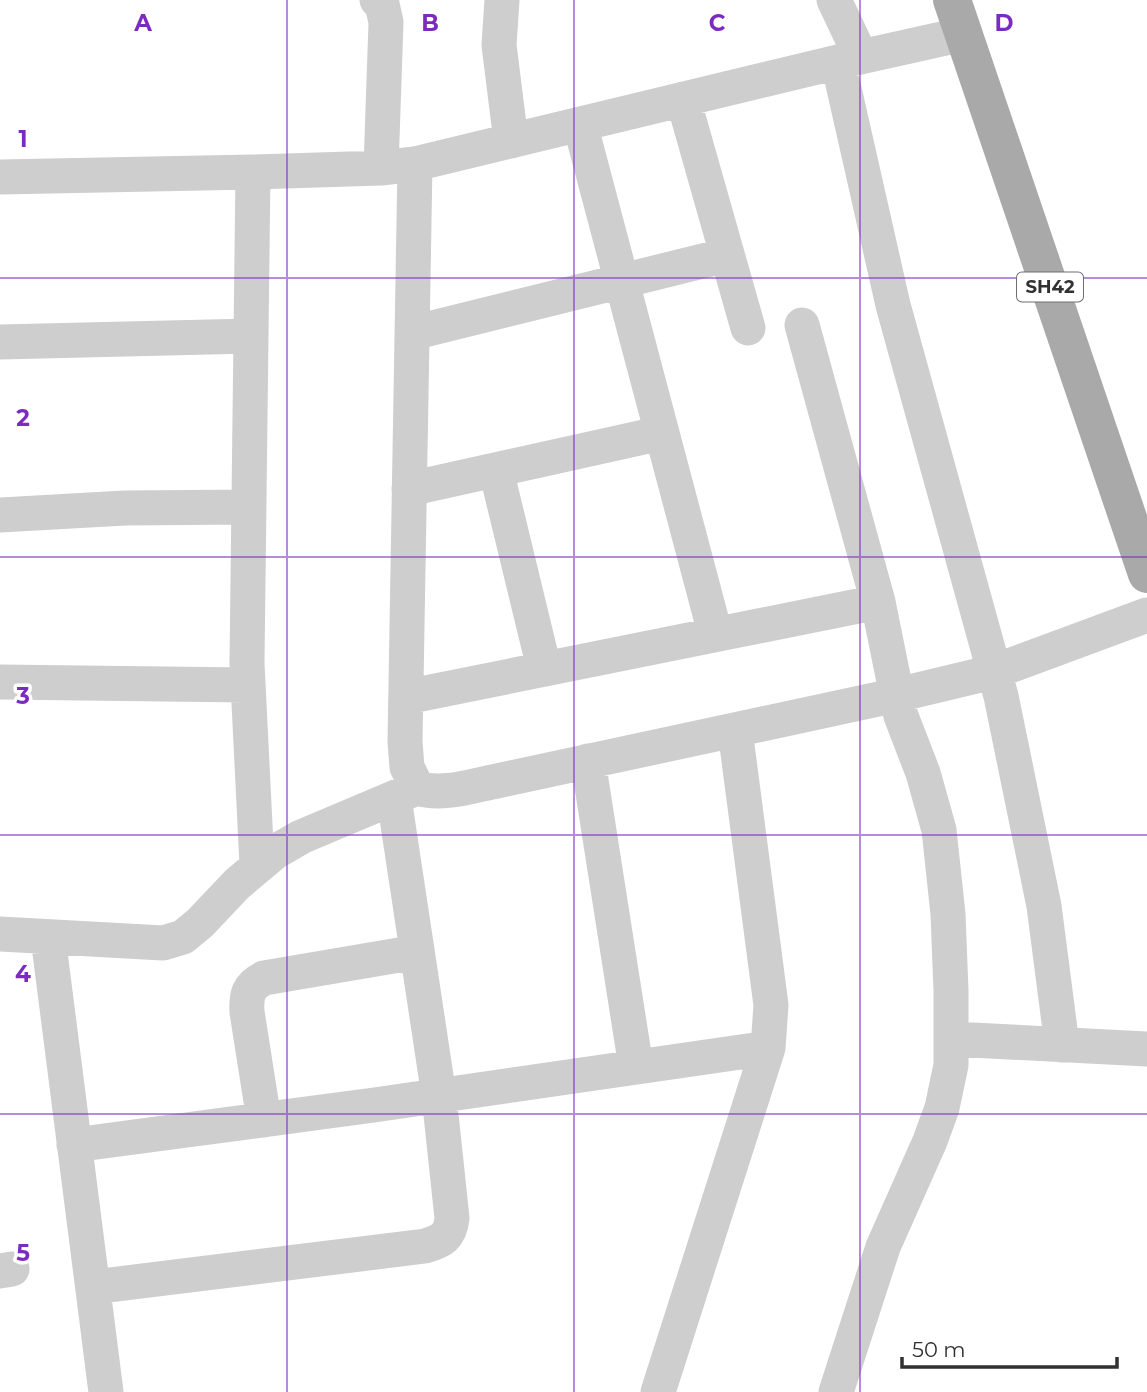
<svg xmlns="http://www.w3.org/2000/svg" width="1147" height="1392" font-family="Montserrat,sans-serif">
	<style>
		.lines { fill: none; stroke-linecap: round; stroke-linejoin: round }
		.minor { stroke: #cecece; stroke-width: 35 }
		.major { stroke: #a9a9a9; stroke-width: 38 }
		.grid { fill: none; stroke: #7b2cbf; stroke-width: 2; stroke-opacity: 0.55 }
		.labels { text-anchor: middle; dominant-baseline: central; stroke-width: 7; stroke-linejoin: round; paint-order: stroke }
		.shield { fill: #fff; stroke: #6f6f6f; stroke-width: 2 }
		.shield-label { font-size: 18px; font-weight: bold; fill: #313131 }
		.grid-label { font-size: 23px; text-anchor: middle; font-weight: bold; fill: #7b2cbf; stroke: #fff; stroke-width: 7; stroke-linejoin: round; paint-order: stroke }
	</style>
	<rect width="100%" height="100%" fill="#fff"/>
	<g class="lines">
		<path class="minor" d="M377 0 382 4 386 22 381 168
			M502 0 499 45 511 141
			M834 0 861 57
			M838 62 893 305 1001 696 1044 906 1062 1045
			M683 99 748 328
			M580 124 715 633
			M415 164 405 742 407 767 417 788
			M253 172 247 663 257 865
			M0 177 253 172 381 168 415 164 838 62 964 34
			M802 325 878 602 901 716 923 773 939 830 948 914 951 991V1065L942 1108 930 1141 883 1247 836 1392
			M412 333 727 255
			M0 342 251 336
			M496 470 544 668
			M409 489 662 433
			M0 515 125 508 249 507
			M0 682 247 685
			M406 697 878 602
			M588 761 636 1067
			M0 934 163 943 183 937 200 923 237 884 275 852 301 837 417 788C443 796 471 786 497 781L897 695 993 672 1147 615
			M48 937 106 1392
			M952 1039 1147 1049
			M264 1120 247 1012C246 995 248 986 264 978L417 952
			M74 1145 374 1105 768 1048
			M0 1271 12 1269
			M93 1287 425 1246C442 1241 450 1237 452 1218L439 1096 394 798
			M658 1392 768 1048 771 1005 735 730"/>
		<path class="major" d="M952 0 1147 574"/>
	</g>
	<path class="grid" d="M287 0V1392M574 0V1392M860 0V1392M0 278H1147M0 557H1147M0 835H1147M0 1114H1147"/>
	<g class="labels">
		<rect class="shield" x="1017" y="272.5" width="66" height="29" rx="5"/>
		<g class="shield-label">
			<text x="1050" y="287">SH42</text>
		</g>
	</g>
	<g class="grid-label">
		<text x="143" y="31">A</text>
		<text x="430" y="31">B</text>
		<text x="717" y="31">C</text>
		<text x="1004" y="31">D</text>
		<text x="23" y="147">1</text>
		<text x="23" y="426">2</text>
		<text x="23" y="704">3</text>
		<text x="23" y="982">4</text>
		<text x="23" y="1261">5</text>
	</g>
	<path d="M902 1357v10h215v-10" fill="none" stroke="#313131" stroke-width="3.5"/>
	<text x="912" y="1357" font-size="21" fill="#313131" stroke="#ffffff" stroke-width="5" paint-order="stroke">50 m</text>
</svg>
